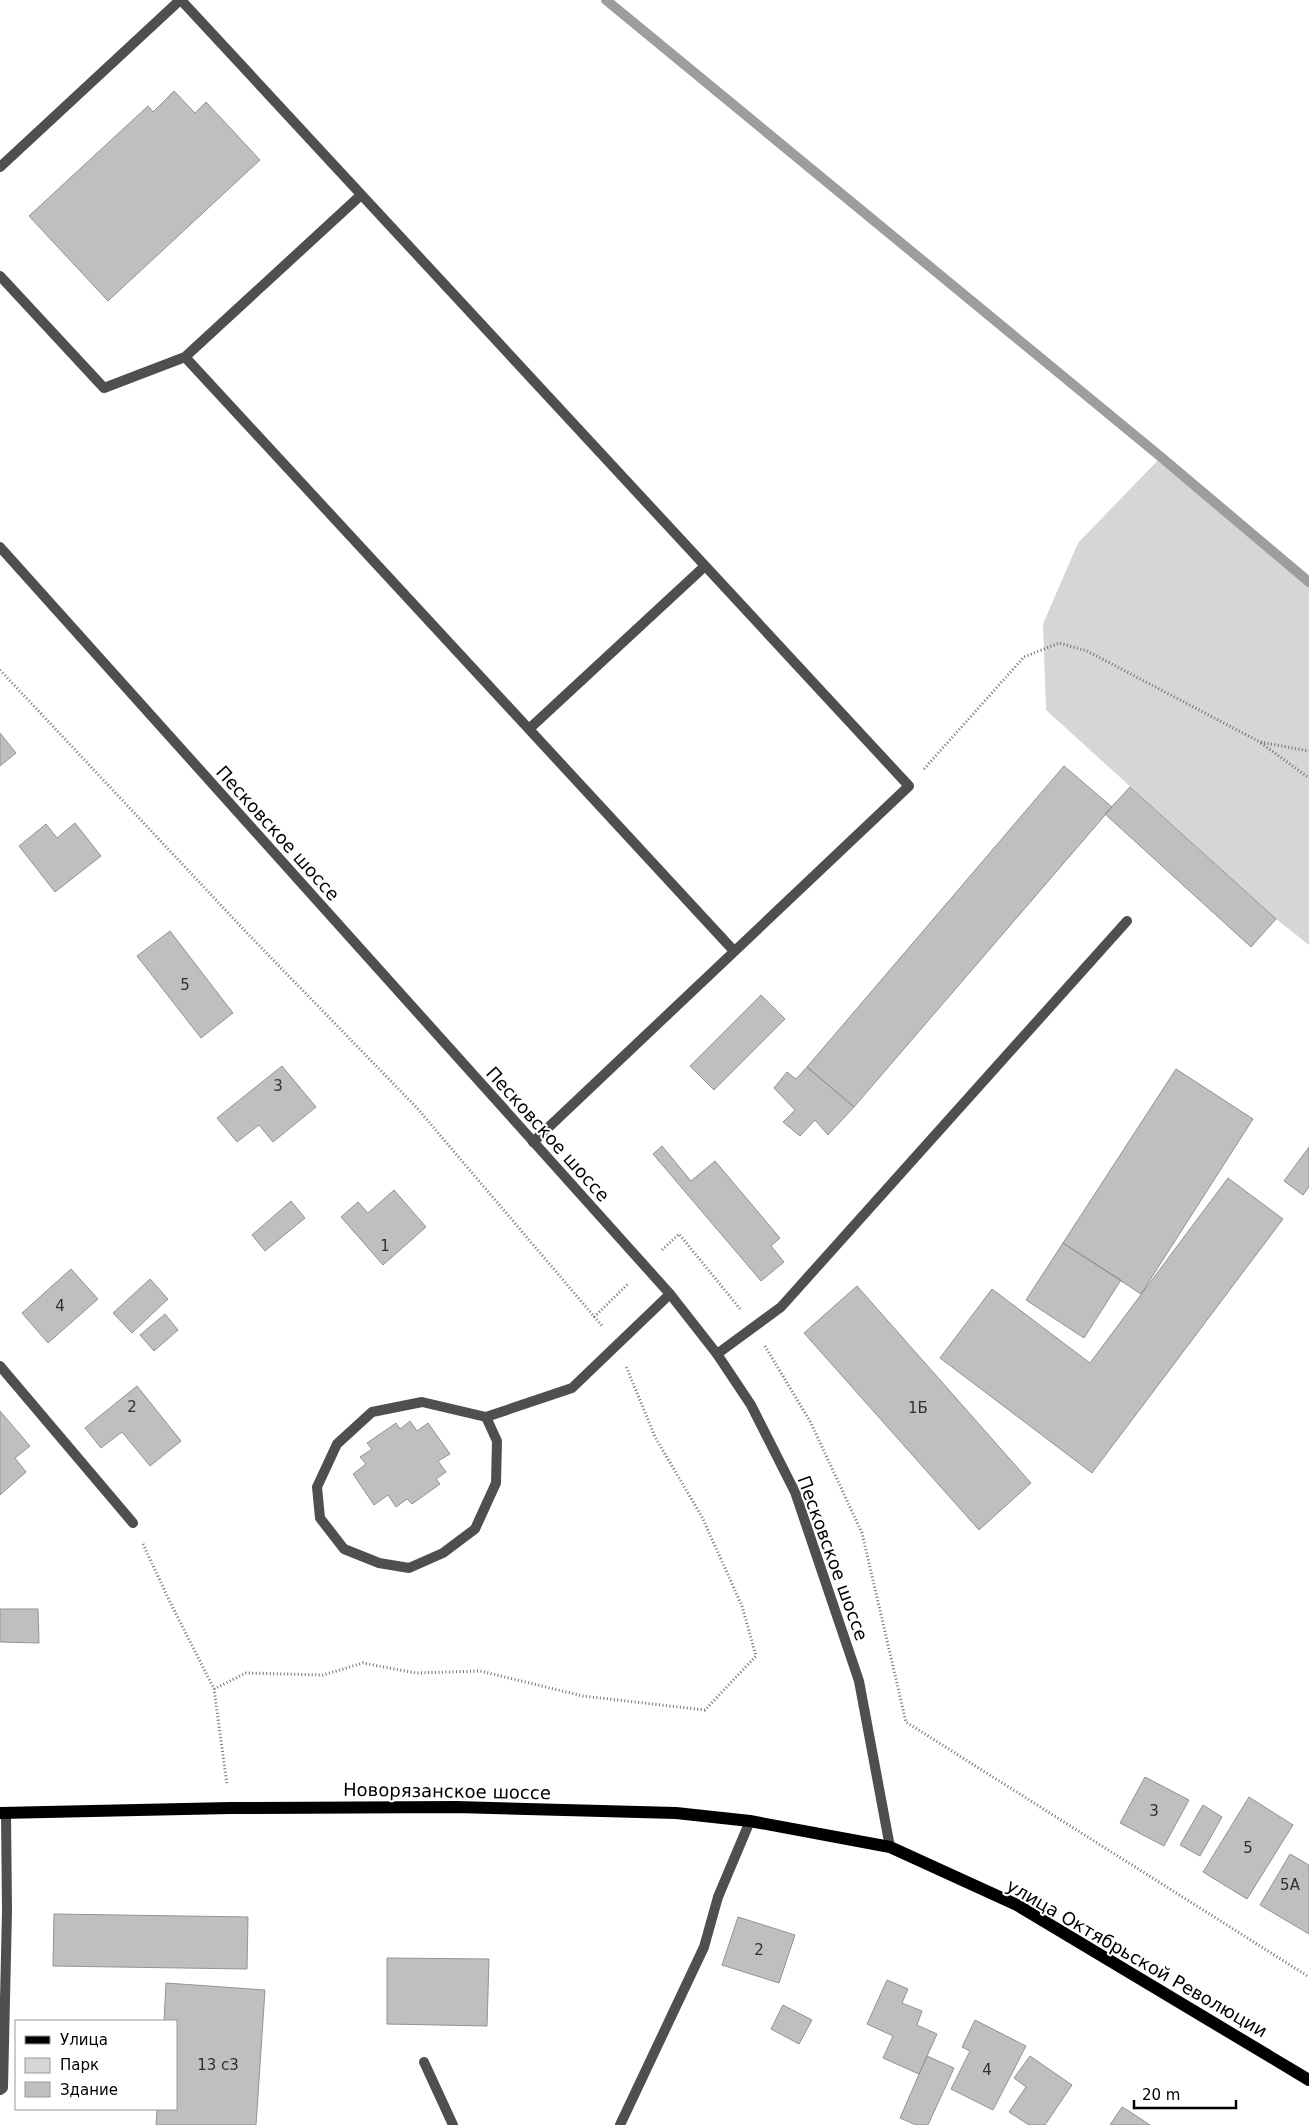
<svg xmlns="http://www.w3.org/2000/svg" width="1309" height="2125" font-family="'DejaVu Sans',sans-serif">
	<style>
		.green { fill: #d6d6d6 }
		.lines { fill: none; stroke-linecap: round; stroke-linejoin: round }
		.stream { stroke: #9d9d9d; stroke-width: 10 }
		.building { fill: #bfbfbf; stroke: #939393 }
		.path { stroke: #717171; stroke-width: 3; stroke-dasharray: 1 2.5; stroke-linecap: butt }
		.service { stroke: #4f4f4f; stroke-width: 10 }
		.minor { stroke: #4f4f4f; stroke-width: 10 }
		.tertiary { stroke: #4f4f4f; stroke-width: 10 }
		.primary { stroke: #000; stroke-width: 12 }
		.labels { text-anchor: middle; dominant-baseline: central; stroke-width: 4; stroke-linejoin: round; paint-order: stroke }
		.number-label { font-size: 15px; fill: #303030 }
		.street-label { font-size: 18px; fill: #000; stroke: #fff }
	</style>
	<rect width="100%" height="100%" fill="#fff"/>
	<path class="green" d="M1161 457 1309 582V945L1276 919 1046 710 1043 624 1078 543Z"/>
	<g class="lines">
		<path class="stream" d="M606 0 1161 457 1309 582"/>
	</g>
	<path class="building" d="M174 91 195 113 206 102 260 160 108 301 29 216 148 106 153 112Z
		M0 733 16 753 0 766Z
		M1064 766 1112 807 854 1107 807 1067Z
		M1130 787 1276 919 1251 947 1105 814Z
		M75 823 101 856 55 892 19 846 46 824 57 838Z
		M170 931 233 1013 201 1038 137 956Z
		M761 995 785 1019 714 1090 690 1066Z
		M282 1066 316 1107 273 1142 259 1125 237 1142 217 1118Z
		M807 1067 854 1107 828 1135 815 1120 800 1136 783 1122 795 1110 774 1088 787 1072 796 1079Z
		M1176 1069 1253 1119 1141 1294 1063 1243Z
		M662 1146 691 1181 715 1161 780 1238 771 1246 784 1262 761 1281 653 1154Z
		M1309 1147V1187L1303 1195 1284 1181Z
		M1228 1178 1283 1219 1092 1473 940 1358 992 1289 1090 1363Z
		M394 1190 426 1227 383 1265 341 1217 358 1202 368 1213Z
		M291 1201 305 1218 265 1251 252 1235Z
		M1063 1243 1121 1280 1084 1338 1026 1300Z
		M71 1269 98 1299 48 1343 22 1313Z
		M150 1279 168 1299 132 1333 113 1313Z
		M857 1286 1031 1483 979 1530 804 1333Z
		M165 1314 178 1330 154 1351 140 1335Z
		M137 1386 181 1441 150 1466 122 1432 101 1448 85 1428Z
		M0 1411 30 1446 15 1458 26 1472 0 1495Z
		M410 1421 417 1431 428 1423 450 1454 438 1461 446 1472 436 1479 440 1484 412 1504 407 1499 396 1507 388 1495 374 1505 353 1474 366 1464 360 1457 372 1449 367 1443 396 1423 400 1429Z
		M0 1609H38L39 1643 0 1642Z
		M1145 1777 1189 1800 1164 1846 1120 1823Z
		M1249 1797 1293 1825 1247 1899 1203 1872Z
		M1203 1805 1222 1817 1200 1856 1180 1845Z
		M1290 1854 1309 1865V1934L1260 1905Z
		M54 1914 248 1917 247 1969 53 1966Z
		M738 1917 795 1935 779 1983 722 1965Z
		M387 1958 489 1959 487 2026 387 2024Z
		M887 1980 908 1989 902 2003 922 2011 917 2025 937 2034 919 2074 883 2058 893 2036 867 2024Z
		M166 1983 265 1990 256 2125H156L157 2109H176V2021H164Z
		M783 2005 812 2020 799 2044 771 2029Z
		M975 2020 1026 2046 993 2110 951 2089 970 2051 962 2047Z
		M927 2056 954 2068 928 2125H916L900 2118Z
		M1030 2056 1072 2085 1045 2125H1029L1009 2112 1026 2087 1014 2078Z
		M1122 2107 1129 2111 1150 2125H1110Z"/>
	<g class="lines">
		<path class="path" d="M0 670 247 933 417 1108 603 1327
			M1261 743 1309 778
			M924 769 1024 657 1059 643 1087 651 1260 742 1309 751
			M662 1250 679 1234 741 1310
			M594 1317 629 1283
			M765 1346 811 1423 862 1533 906 1722 1309 1977
			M143 1544 170 1602 214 1689 227 1785
			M214 1689 246 1673 323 1675 363 1663 416 1673 480 1671 583 1696 705 1710 756 1656 742 1606 702 1517 655 1437 626 1366"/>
		<path class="service" d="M181 0 909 786 533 1142
			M0 167 180 0
			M0 276 104 388 185 357 734 951
			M185 357 361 195
			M529 729 705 566
			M717 1354 781 1307 1127 921
			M0 1366 133 1523
			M486 1417 497 1441 496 1483 475 1529 443 1553 409 1568 379 1563 344 1549 320 1518 317 1487 337 1444 372 1412 422 1402 486 1417 572 1388 670 1294
			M424 2062 453 2125
			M0 2090 3 2088 7 1911 6 1813"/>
		<path class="minor" d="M620 2125 704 1947 718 1897 750 1821"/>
		<path class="tertiary" d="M0 547 670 1294 717 1354 751 1405 795 1492 859 1681 890 1847"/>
		<path class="primary" d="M0 1813 230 1808 456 1807 676 1813 750 1821 890 1847 1017 1905 1309 2080"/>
	</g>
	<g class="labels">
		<g class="number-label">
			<text x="185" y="985">5</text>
			<text x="278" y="1086">3</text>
			<text x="385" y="1246">1</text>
			<text x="60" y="1306">4</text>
			<text x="132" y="1407">2</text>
			<text x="918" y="1408">1Б</text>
			<text x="1154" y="1811">3</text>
			<text x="1248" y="1848">5</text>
			<text x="1290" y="1885">5А</text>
			<text x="759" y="1950">2</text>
			<text x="218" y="2065">13 с3</text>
			<text x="987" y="2070">4</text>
		</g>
		<g class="street-label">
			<text transform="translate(278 833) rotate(48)">Песковское шоссе</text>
			<text transform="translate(548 1134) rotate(48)">Песковское шоссе</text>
			<text transform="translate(833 1558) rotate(70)">Песковское шоссе</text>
			<text transform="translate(447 1791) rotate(1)">Новорязанское шоссе</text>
			<text transform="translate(1137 1958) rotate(30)">улица Октябрьской Революции</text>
		</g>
	</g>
	<rect x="15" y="2020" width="162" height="90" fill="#ffffff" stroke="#999999"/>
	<rect x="25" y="2036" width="25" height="8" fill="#000000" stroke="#999999"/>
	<text x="60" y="2045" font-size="15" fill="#000000">Улица</text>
	<rect x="25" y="2058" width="25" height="15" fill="#d6d6d6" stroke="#999999"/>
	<text x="60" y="2070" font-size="15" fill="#000000">Парк</text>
	<rect x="25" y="2082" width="25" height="15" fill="#bfbfbf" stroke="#999999"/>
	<text x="60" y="2095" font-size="15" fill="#000000">Здание</text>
	<path d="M1134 2100v8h102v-8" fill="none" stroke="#000000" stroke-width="2.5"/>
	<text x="1142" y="2100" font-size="15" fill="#000000" stroke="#ffffff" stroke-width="4" paint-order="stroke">20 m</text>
</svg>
